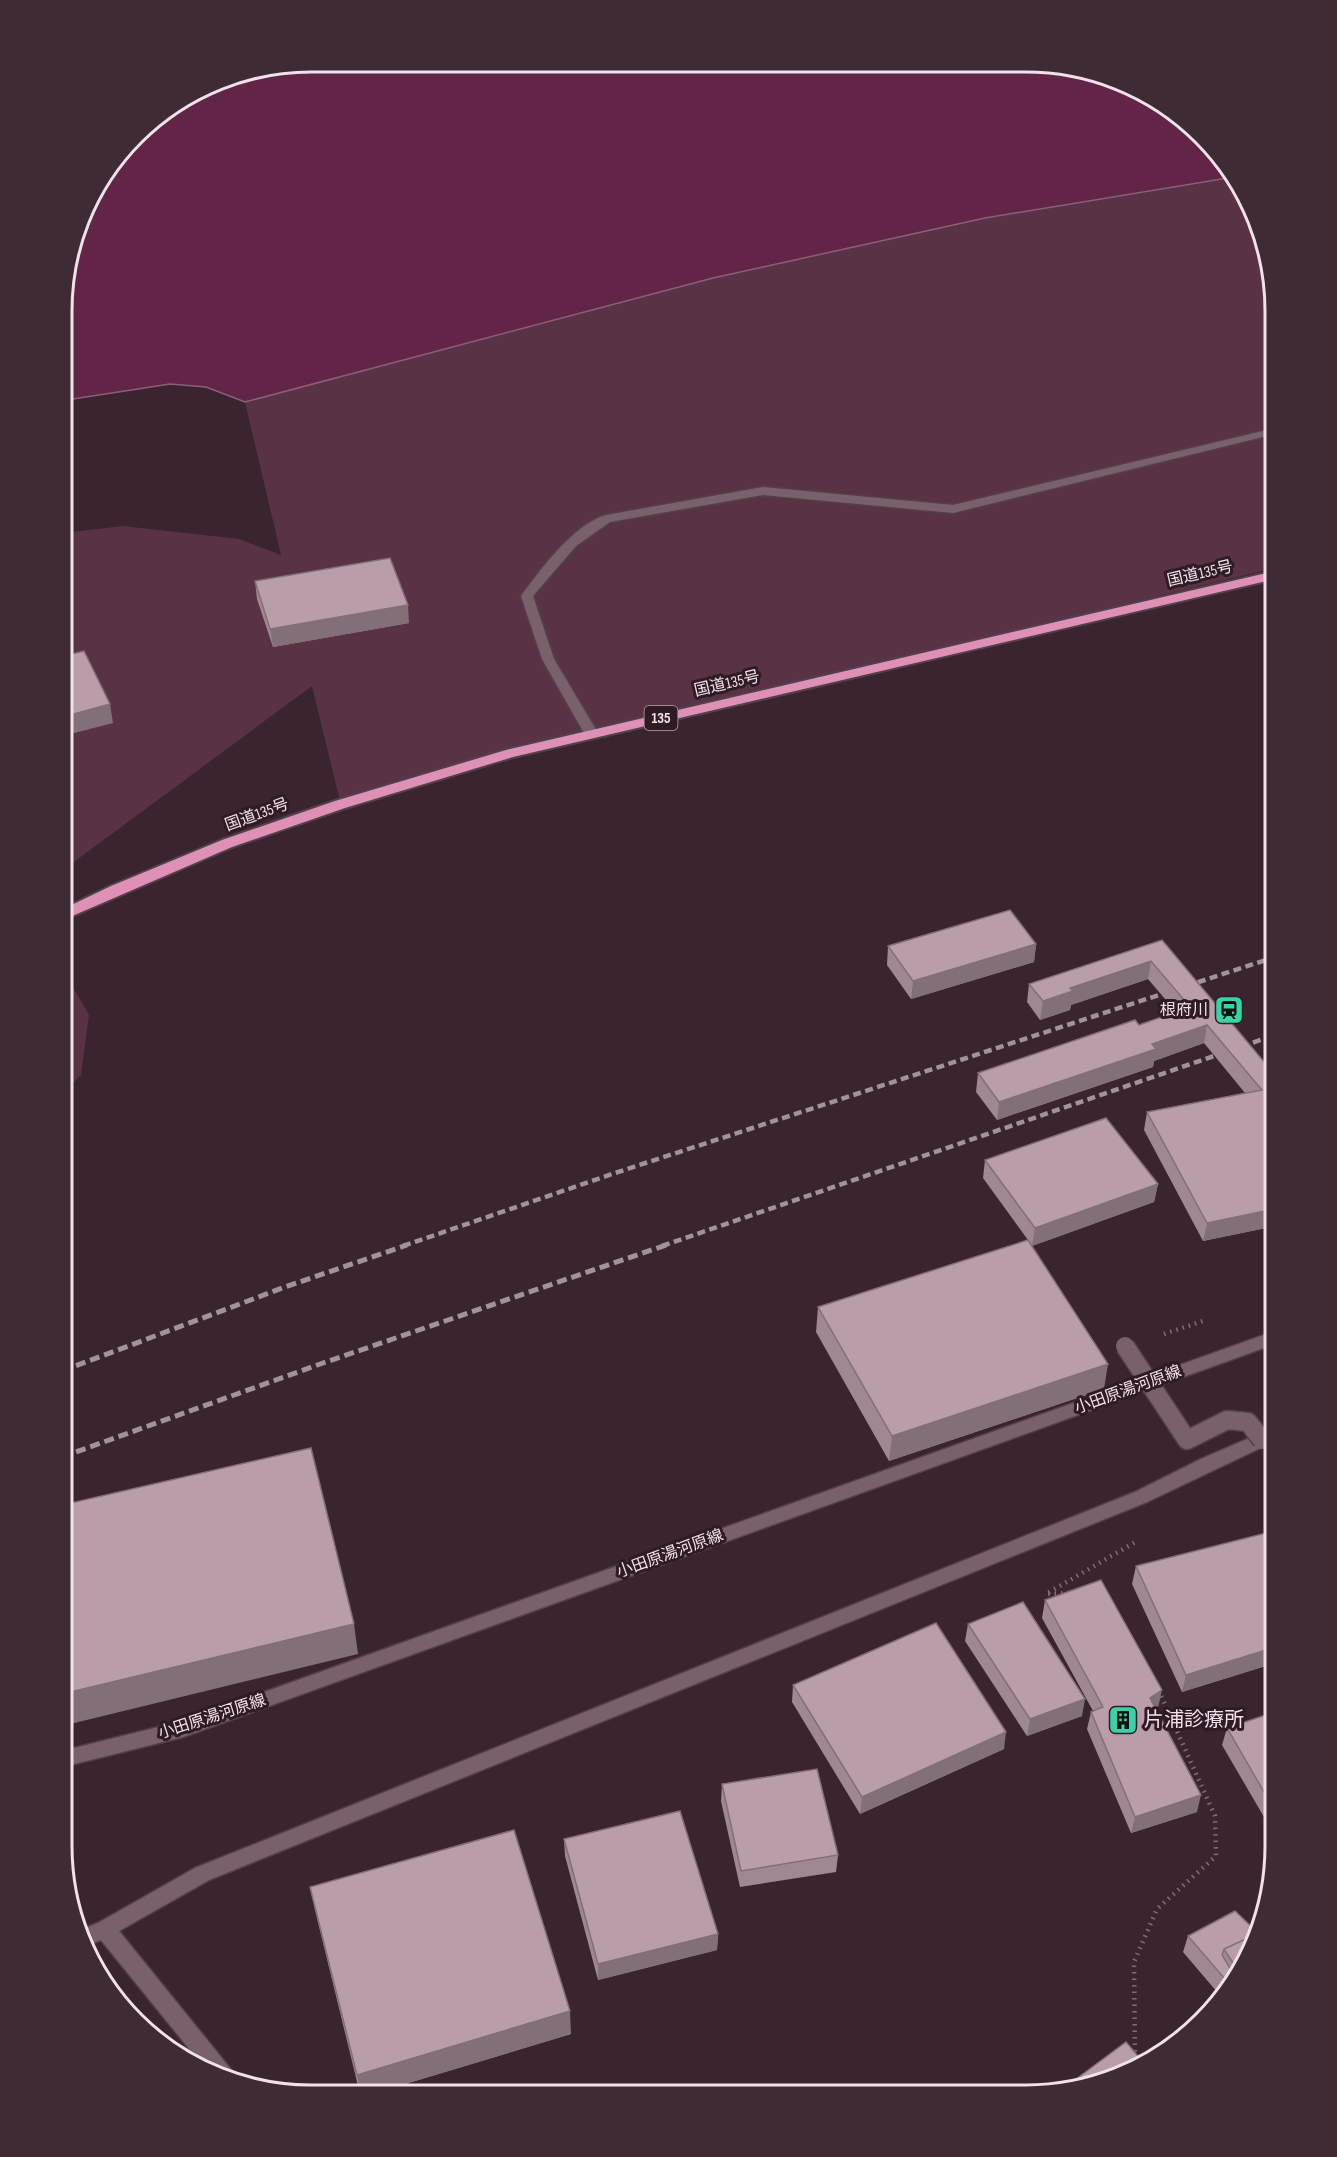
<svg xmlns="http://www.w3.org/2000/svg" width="1337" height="2157" font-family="'Sofia Sans Condensed','Noto Sans JP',sans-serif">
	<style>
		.green { fill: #593246 }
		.water { fill: #632547; stroke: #8e5e78; stroke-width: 1.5 }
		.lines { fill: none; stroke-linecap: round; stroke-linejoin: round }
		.minor-casing { stroke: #534049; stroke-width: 3 }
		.secondary-casing { stroke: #534049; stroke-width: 3 }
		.trunk-casing { stroke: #534049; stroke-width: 4 }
		.path { stroke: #816d77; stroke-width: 4.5; stroke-dasharray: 1.5 5; stroke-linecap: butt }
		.minor { fill: #79606b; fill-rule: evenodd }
		.secondary { fill: #79606b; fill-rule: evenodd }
		.trunk { fill: #de90b7; fill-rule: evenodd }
		.rail-far1 { stroke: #a4929a; stroke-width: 4.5; stroke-dasharray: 8 4.5; stroke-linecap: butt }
		.rail { stroke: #a4929a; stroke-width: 5; stroke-dasharray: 10 5; stroke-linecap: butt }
		.pedestrian-bridge-casing { stroke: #534049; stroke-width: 21; stroke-linecap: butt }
		.pedestrian-bridge { stroke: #79606b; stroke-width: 18 }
		.wall { fill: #9f8892 }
		.shaded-wall { fill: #826f77 }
		.building { fill: #b99eaa; stroke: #826f77; stroke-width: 1.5 }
		.labels { text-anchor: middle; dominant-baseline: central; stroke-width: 6; stroke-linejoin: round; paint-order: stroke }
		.shield { fill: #301b25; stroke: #b7a6ae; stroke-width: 1.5 }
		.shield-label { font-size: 15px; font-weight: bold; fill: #f1e2e9 }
		.street-label { font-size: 16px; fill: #f1e2e9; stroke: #301b25 }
		.poi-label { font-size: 16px; fill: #f1e2e9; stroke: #301b25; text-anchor: end }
		.near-poi-label { font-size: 20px; fill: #f1e2e9; stroke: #301b25; text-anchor: start }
		.rim { fill: none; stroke: #f1e2e9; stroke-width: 3 }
	</style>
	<rect width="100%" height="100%" fill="#3a242f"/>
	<path class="green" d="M1234 177 1257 216 1275 311V568L591 733 341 805 312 686 63 870V533L123 526 239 539 281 555 245 402 713 278 985 218Z
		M63 970 89 1015 81 1075 63 1092Z"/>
	<path class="water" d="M311 62 1059 64C1080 69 1103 72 1122 81 1166 100 1210 135 1234 177L985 218 713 278 245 402 206 387 170 384 73 399 63 405 64 278 87 200 146 124 216 80Z"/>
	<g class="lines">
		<g class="minor-casing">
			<path id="minor" d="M1275 428V434L953 513 763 495 610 522 576 546 533 596 554 659 598 733 591 737 584 733 542 659 521 596C540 570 574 524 606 515L763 487 953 505Z
				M1275 1427V1441L1147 1502 209 1880 119 1931 233 2072 235 2082 208 2072 101 1940 83 1947 78 1931 98 1923 195 1868 1135 1492 1201 1459Z"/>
		</g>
		<g class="secondary-casing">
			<path id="secondary" d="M1275 1331V1344L183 1737 62 1767V1751L183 1721Z"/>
		</g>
		<g class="trunk-casing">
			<path id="trunk" d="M1275 571V579L513 757 345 808 232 847 63 920V909L111 886 222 840 335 801 506 750Z"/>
		</g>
		<path class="path" d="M1164 1334 1203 1321
			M1069 1593 1046 1594 1137 1541
			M1135 2058 1134 1962 1157 1909 1216 1856 1215 1816 1159 1691"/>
		<use href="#minor" class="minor"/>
		<use href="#secondary" class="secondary"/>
		<use href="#trunk" class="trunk"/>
		<path class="rail-far1" d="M403 1246 615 1173 1275 957
			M662 1246 1275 1035"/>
		<path class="rail" d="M62 1371 285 1287 407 1245
			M62 1457 323 1363 666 1245"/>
		<g class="pedestrian-bridge-casing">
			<path id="pedestrian-bridge" d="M1125 1346 1187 1440 1227 1420 1248 1422 1262 1440"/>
		</g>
		<use href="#pedestrian-bridge" class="pedestrian-bridge"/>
	</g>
	<path class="wall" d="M255 581 409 623 273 647 257 599Z
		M1162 940 1275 1075V1226L1203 1241 1144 1130 1147 1112 1245 1093 1204 1043 1154 1061 1153 1067 997 1120 976 1092 978 1073 1139 1025 1176 1012 1148 979 1071 1005 1070 1010 1040 1020 1027 1002 1029 984Z
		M1036 944 1034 962 911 999 887 965 888 946Z
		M985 1160 1158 1184 1154 1202 1032 1246 1104 1389 889 1461 816 1332 818 1307 1028 1240 983 1178Z
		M1275 1547V1663L1182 1692 1132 1584 1136 1566Z
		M1045 1600 1158 1708 1156 1709 1197 1812 1131 1833 1087 1729 1091 1712 1093 1711 1042 1618Z
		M968 1624 1082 1716 1027 1736 965 1641Z
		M793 1685 1004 1749 860 1814 792 1702Z
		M1275 1712V1836L1222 1745 1227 1728Z
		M722 1784 838 1855 836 1872 740 1887 721 1801Z
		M564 1839 718 1934 717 1950 598 1980 565 1856Z
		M310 1887 571 2034 372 2094H360L315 1910Z
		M1188 1936 1257 1941 1223 1999 1183 1952Z"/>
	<path class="shaded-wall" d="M408 605 409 623 273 647 270 629Z
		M110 704 113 723 63 736V717Z
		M1036 944 1034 962 911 999 913 981Z
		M1151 961 1148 979 1071 1005 1070 1010 1040 1020 1043 1001 1070 988Z
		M1207 1025 1204 1043 1154 1061 1153 1067 997 1120 999 1102 1152 1044Z
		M1158 1184 1154 1202 1032 1246 1035 1228Z
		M1275 1209V1226L1203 1241 1207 1223Z
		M1108 1364 1104 1389 889 1461 892 1436Z
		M354 1624 358 1654 62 1726V1694Z
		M1275 1647V1663L1182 1692 1186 1675Z
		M1162 1690 1158 1708 1146 1715 1150 1698Z
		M1085 1699 1082 1716 1027 1736 1030 1719Z
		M1006 1732 1004 1749 860 1814 862 1797Z
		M1201 1795 1197 1812 1131 1833 1135 1817Z
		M718 1934 717 1950 598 1980V1964Z
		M124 2000 128 2013 120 2005Z
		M570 2011 571 2034 372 2094H361L357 2075Z"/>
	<path class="building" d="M390 558 408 605 270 629 255 581Z
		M84 651 110 704 63 717V656Z
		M1010 910 1036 944 913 981 888 946Z
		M1162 940 1275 1075V1209L1207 1223 1147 1112 1262 1090 1207 1025 1152 1044 1156 1049 999 1102 978 1073 1135 1020 1139 1025 1190 1007 1151 961 1070 988 1073 991 1043 1001 1029 984Z
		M1106 1118 1158 1184 1035 1228 985 1160Z
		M1028 1240 1108 1364 892 1436 818 1307Z
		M311 1448 354 1624 62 1694V1505Z
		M1266 1533 1275 1547V1647L1186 1675 1136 1566Z
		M1101 1580 1162 1690 1150 1698 1201 1795 1135 1817 1091 1712 1103 1707 1045 1600Z
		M1023 1602 1085 1699 1030 1719 968 1624Z
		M936 1623 1006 1732 862 1797 793 1685Z
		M1275 1712V1811L1227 1728Z
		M817 1769 838 1855 741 1871 722 1784Z
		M680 1811 718 1934 598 1964 564 1839Z
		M514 1830 570 2011 357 2075 310 1887Z
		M1235 1911 1256 1931 1259 1930V1933L1224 1949 1222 1955 1236 1978 1231 1986 1188 1936Z
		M1259 1933 1257 1941 1239 1972 1224 1949Z
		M109 1991 124 2000 120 2005 113 1998Z
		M1126 2042 1144 2063 1121 2077 1064 2088Z"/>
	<defs>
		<g id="station-square" transform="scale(1.5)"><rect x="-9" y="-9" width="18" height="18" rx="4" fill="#36d4a7" stroke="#301b25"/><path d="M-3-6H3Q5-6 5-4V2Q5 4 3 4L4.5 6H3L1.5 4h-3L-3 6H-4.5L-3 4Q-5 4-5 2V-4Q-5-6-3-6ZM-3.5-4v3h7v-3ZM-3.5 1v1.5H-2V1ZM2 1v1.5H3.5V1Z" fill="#111"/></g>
		<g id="building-square" transform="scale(1.5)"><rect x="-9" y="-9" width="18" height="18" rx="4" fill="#36d4a7" stroke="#301b25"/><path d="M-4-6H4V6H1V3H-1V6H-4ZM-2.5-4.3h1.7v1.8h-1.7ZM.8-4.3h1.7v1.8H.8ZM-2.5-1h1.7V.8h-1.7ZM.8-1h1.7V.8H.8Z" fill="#111"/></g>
	</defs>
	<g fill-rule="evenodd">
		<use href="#station-square" x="1229" y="1010"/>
		<use href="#building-square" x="1123" y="1720"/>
	</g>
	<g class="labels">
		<rect class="shield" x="644.5" y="706" width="33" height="24" rx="4.5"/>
		<g class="shield-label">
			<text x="661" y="718">135</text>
		</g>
		<g class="street-label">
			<text transform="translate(1200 574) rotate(-13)">国道135号</text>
			<text transform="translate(727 684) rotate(-13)">国道135号</text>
			<text transform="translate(257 815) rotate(-20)">国道135号</text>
			<text transform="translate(1128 1390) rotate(-20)">小田原湯河原線</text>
			<text transform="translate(670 1554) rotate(-20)">小田原湯河原線</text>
			<text transform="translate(212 1717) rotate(-18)">小田原湯河原線</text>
		</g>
		<g class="poi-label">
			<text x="1208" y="1010">根府川</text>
		</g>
		<g class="near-poi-label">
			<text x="1144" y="1720">片浦診療所</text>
		</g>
	</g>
	<path d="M0 0H1337V2157H0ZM311 72H1026A239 239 0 0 1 1265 311V1846A239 239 0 0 1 1026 2085H311A239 239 0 0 1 72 1846V311A239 239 0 0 1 311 72Z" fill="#3f2b35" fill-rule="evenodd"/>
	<path class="rim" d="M311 72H1026A239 239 0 0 1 1265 311V1846A239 239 0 0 1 1026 2085H311A239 239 0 0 1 72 1846V311A239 239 0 0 1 311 72Z"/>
</svg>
